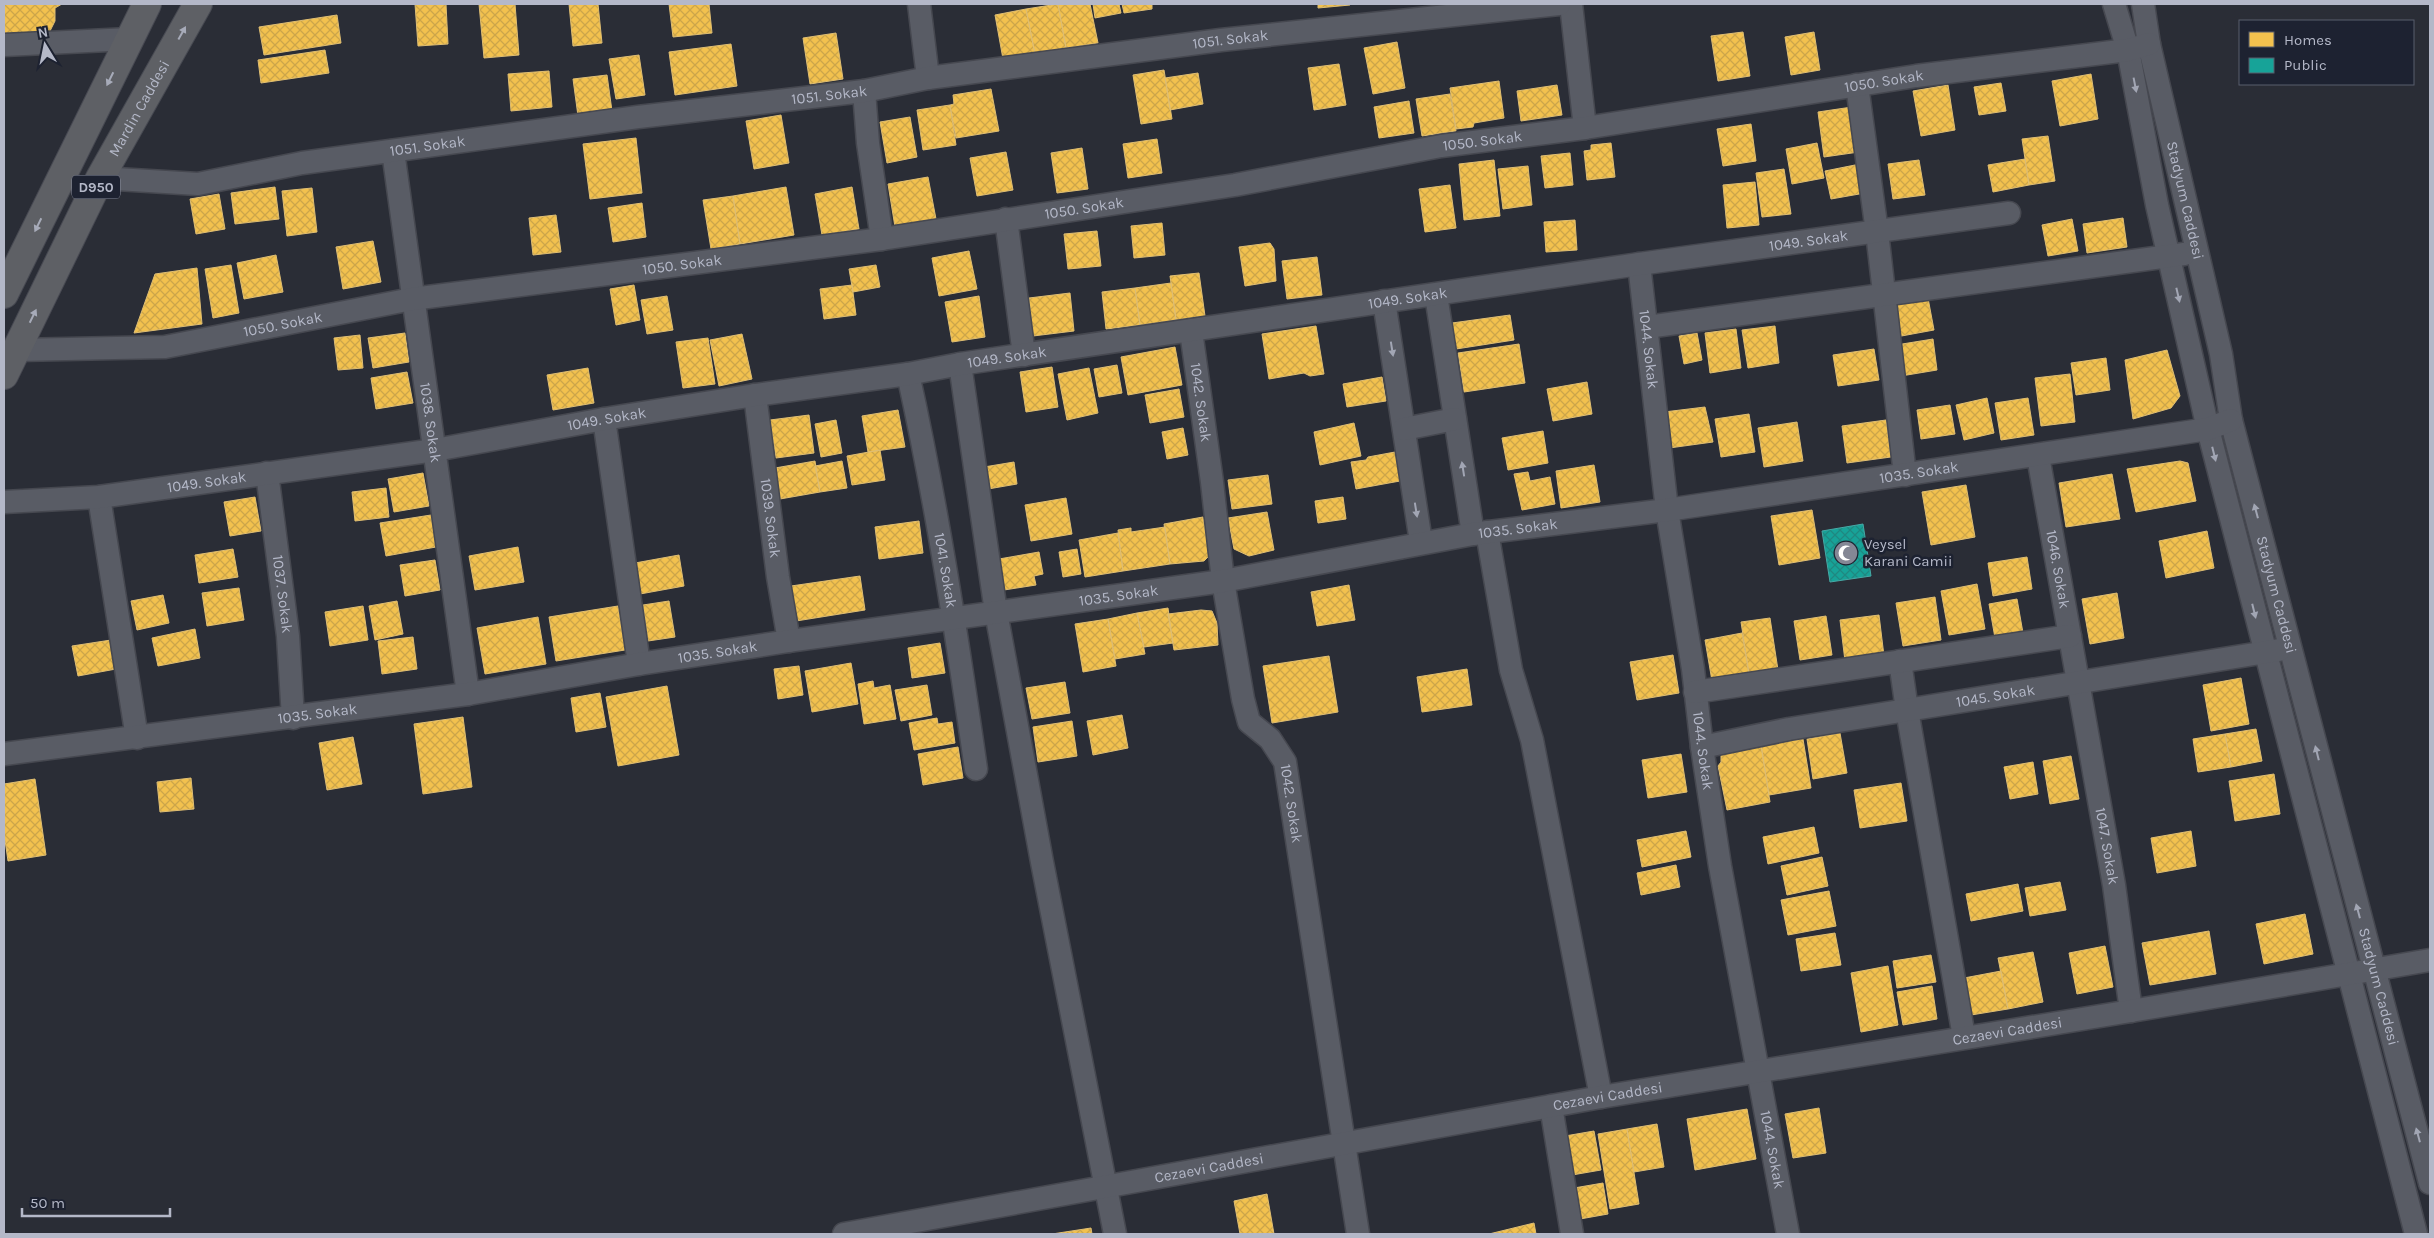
<svg xmlns="http://www.w3.org/2000/svg" width="2434" height="1238" font-family="Karla,sans-serif">
	<style>
		.homes { fill: url(#homes-cross-hatch); stroke: #dfbe73 }
		.public { fill: url(#public-cross-hatch); stroke: #46a9a6 }
		.lines { fill: none; stroke-linecap: round; stroke-linejoin: round }
		.minor-casing { stroke: #464850; stroke-width: 25 }
		.highway-casing { stroke: #474952; stroke-width: 30 }
		.minor { stroke: #595c65; stroke-width: 22 }
		.highway { stroke: #5e6065; stroke-width: 28 }
		.oneway { fill: #a7abb9 }
		.oneway2 { fill: #a2a6b4 }
		.labels { text-anchor: middle; dominant-baseline: central; stroke-width: 5; stroke-linejoin: round; paint-order: stroke }
		.shield { fill: #1d2231; stroke: #878b9b; stroke-width: 1 }
		.shield-label { font-size: 14px; font-weight: bold; fill: #b4b8c8 }
		.street-label { font-size: 15px; fill: #b4b8c8; stroke: #1d2231 }
		.poi-label { font-size: 15px; fill: #b4b8c8; stroke: #1d2231; text-anchor: start }
	</style>
	<defs>
		<pattern id="homes-cross-hatch" width="8" height="8" patternUnits="userSpaceOnUse" patternTransform="scale(1.25)"><rect width="8" height="8" fill="#f2c14e"/><path d="M0 0l8 8M0 8l8-8" fill="none" stroke="#cca54a"/></pattern>
		<pattern id="public-cross-hatch" width="8" height="8" patternUnits="userSpaceOnUse" patternTransform="scale(1.25)"><rect width="8" height="8" fill="#17a398"/><path d="M0 0l8 8M0 8l8-8" fill="none" stroke="#1f8881"/></pattern>
	</defs>
	<rect width="100%" height="100%" fill="#2a2d36"/>
	<path class="homes" d="M4 4H62L55 8V21L50 31 4 37Z
		M415 4H446L448 44 418 46Z
		M479 4H515L519 55 484 58Z
		M569 4H598L602 43 573 46Z
		M669 4H709L712 33 673 37Z
		M1058 4 1066 48 1035 54 1026 9Z
		M1058 4H1090L1098 43 1066 48Z
		M1093 4H1119L1121 13 1095 18Z
		M1122 4H1152V9L1124 13Z
		M1318 4H1350V5L1318 8Z
		M1026 9 1035 54 1003 59 995 15Z
		M337 15 341 43 264 55 259 27Z
		M1743 32 1750 76 1718 81 1711 36Z
		M1814 32 1820 70 1791 75 1785 37Z
		M836 33 843 79 810 84 803 38Z
		M1397 42 1405 88 1373 94 1364 48Z
		M731 44 737 86 675 95 669 52Z
		M325 50 329 73 261 83 258 60Z
		M639 55 645 95 616 99 609 59Z
		M1339 64 1346 105 1314 110 1308 68Z
		M1164 70 1172 119 1141 124 1133 75Z
		M549 71 552 107 511 111 508 74Z
		M1198 73 1203 104 1170 110 1165 78Z
		M2091 74 2098 119 2060 126 2052 81Z
		M607 75 612 111 578 116 573 79Z
		M1499 81 1504 118 1474 123 1473 127 1456 129 1450 88Z
		M2001 83 2006 111 1979 115 1974 87Z
		M1557 85 1562 115 1521 121 1517 91Z
		M1948 85 1955 130 1921 136 1913 91Z
		M991 89 999 131 956 138 950 105 954 104 953 95Z
		M1450 94 1456 131 1422 136 1416 99Z
		M1409 101 1414 133 1379 138 1374 107Z
		M950 105 956 145 923 150 917 110Z
		M1852 107 1859 152 1824 157 1818 112Z
		M781 115 789 163 754 169 746 121Z
		M910 117 917 157 887 163 880 122Z
		M1751 124 1756 161 1723 166 1717 129Z
		M2048 136 2055 181 2029 185 2022 139Z
		M636 138 642 193 590 199 583 144Z
		M1157 139 1162 173 1128 178 1123 144Z
		M1611 143 1615 177 1587 180 1584 151 1591 150V145Z
		M1817 143 1824 178 1792 184 1786 149Z
		M1082 148 1088 189 1057 193 1051 153Z
		M1006 152 1013 190 977 196 970 158Z
		M1570 153 1573 185 1545 188 1541 156Z
		M2025 159 2029 185 1993 192 1988 165Z
		M1494 160 1500 216 1464 220 1459 164Z
		M1919 160 1925 195 1893 199 1888 164Z
		M1860 164 1865 193 1831 199 1825 171Z
		M1528 166 1532 205 1503 209 1498 169Z
		M1784 169 1791 214 1762 217 1756 173Z
		M928 177 936 219 895 227 888 184Z
		M1755 182 1759 225 1727 228 1723 185Z
		M1450 185 1456 228 1425 232 1419 189Z
		M275 187 279 219 235 224 231 193Z
		M786 187 794 235 740 244 733 196Z
		M852 187 859 229 822 235 815 194Z
		M312 188 317 232 287 236 282 191Z
		M219 194 225 229 196 234 190 199Z
		M733 196 740 244 711 249 703 200Z
		M642 203 646 237 613 242 608 208Z
		M556 215 561 252 533 255 529 218Z
		M2123 218 2127 247 2087 253 2083 224Z
		M2072 219 2078 251 2048 256 2042 225Z
		M1575 220 1577 250 1546 252 1544 222Z
		M1162 223 1165 255 1134 258 1131 226Z
		M1097 231 1101 266 1068 269 1064 234Z
		M373 241 381 282 343 289 336 247Z
		M1270 243 1274 249 1276 281 1245 286 1239 247Z
		M969 251 977 289 939 296 932 258Z
		M276 255 283 292 244 299 237 263Z
		M1317 257 1322 295 1287 299 1282 261Z
		M231 265 239 313 213 318 205 269Z
		M876 265 880 287 853 292 849 269Z
		M197 268 202 324 134 333 155 274Z
		M1199 273 1205 316 1176 320 1170 276Z
		M1171 283 1176 320 1140 325 1135 288Z
		M634 285 640 320 616 325 610 289Z
		M852 285 856 315 824 319 820 289Z
		M1135 288 1140 325 1106 329 1102 292Z
		M1070 293 1074 331 1033 336 1029 298Z
		M667 296 673 330 647 334 641 300Z
		M979 296 985 337 952 342 945 302Z
		M1928 298 1934 330 1896 337 1890 305Z
		M1510 315 1514 340 1456 349 1452 323Z
		M1316 326 1324 374 1310 376 1304 373 1269 379 1262 334Z
		M1775 326 1779 363 1748 368 1742 330Z
		M1736 329 1741 368 1710 373 1705 333Z
		M405 333 409 362 373 368 368 338Z
		M1697 333 1702 360 1684 364 1679 336Z
		M742 334 752 379 719 386 710 340Z
		M360 335 363 368 338 370 334 338Z
		M708 338 715 384 683 388 676 342Z
		M1933 339 1937 370 1901 376 1896 345Z
		M1519 344 1525 383 1464 392 1458 353Z
		M1175 347 1182 385 1128 395 1121 357Z
		M1874 349 1879 380 1838 386 1833 355Z
		M2167 350 2180 396 2171 408 2133 419 2125 360Z
		M2106 358 2110 390 2076 395 2071 363Z
		M1117 365 1122 393 1099 397 1094 369Z
		M1052 367 1058 407 1026 412 1020 372Z
		M588 368 594 403 553 410 547 375Z
		M1089 368 1098 413 1067 420 1058 374Z
		M407 372 413 403 376 409 371 378Z
		M2070 374 2075 422 2041 426 2035 378Z
		M1382 377 1386 401 1347 407 1343 384Z
		M1587 382 1592 414 1553 421 1547 389Z
		M1179 389 1184 417 1150 423 1145 395Z
		M1987 398 1994 433 1964 440 1956 405Z
		M2028 398 2034 435 2001 440 1995 403Z
		M1950 405 1955 434 1921 439 1917 410Z
		M1705 407 1713 442 1669 448 1664 412Z
		M898 410 905 447 868 452 862 416Z
		M1749 414 1755 452 1721 457 1715 419Z
		M809 415 814 453 776 458 770 420Z
		M836 420 842 453 821 457 815 424Z
		M1886 420 1891 457 1847 463 1842 426Z
		M1797 422 1803 461 1764 467 1758 428Z
		M1354 423 1361 456 1320 465 1314 432Z
		M1183 428 1188 455 1167 459 1162 432Z
		M1543 431 1548 463 1508 470 1502 438Z
		M880 450 885 480 852 485 847 456Z
		M1395 452 1400 481 1356 489 1351 462 1366 460 1368 457Z
		M815 461 820 492 780 499 775 468Z
		M842 461 847 488 820 492 815 466Z
		M2180 461 2188 463 2196 501 2136 512 2127 469Z
		M1014 462 1017 484 988 489 984 467Z
		M1594 465 1600 502 1561 508 1556 471Z
		M1528 472 1530 481 1550 477 1555 504 1522 510 1514 474Z
		M423 473 429 506 394 512 388 479Z
		M2112 474 2120 519 2066 527 2059 483Z
		M1268 475 1272 504 1232 509 1228 480Z
		M1966 485 1975 537 1931 545 1922 492Z
		M386 488 389 517 355 521 352 492Z
		M255 497 261 531 230 536 224 502Z
		M1343 497 1346 519 1318 523 1315 501Z
		M1066 498 1072 534 1031 541 1025 505Z
		M1812 510 1820 558 1779 565 1771 516Z
		M1267 512 1274 550 1249 556 1234 549 1228 518Z
		M431 515 436 547 386 556 380 523Z
		M1203 517 1209 556 1204 561 1170 564 1164 524Z
		M919 521 923 553 879 559 875 527Z
		M1165 527 1170 564 1123 571 1118 530 1131 528V532Z
		M2207 531 2214 568 2166 578 2159 541Z
		M1118 533 1123 571 1085 577 1079 540Z
		M518 547 524 582 475 590 469 556Z
		M233 549 238 577 199 583 195 555Z
		M1077 549 1081 574 1063 577 1059 552Z
		M1039 552 1043 574 1034 576 1036 585 1004 590 999 559Z
		M679 555 684 586 640 594 635 563Z
		M2027 557 2032 589 1993 596 1988 563Z
		M435 560 440 590 405 596 400 565Z
		M860 576 865 610 796 621 791 586Z
		M1977 584 1985 629 1949 635 1941 591Z
		M1349 585 1355 620 1317 626 1311 592Z
		M239 588 244 620 207 626 202 593Z
		M2117 593 2124 638 2090 644 2082 599Z
		M163 595 169 623 137 630 131 601Z
		M1935 597 1941 640 1903 646 1896 603Z
		M2017 599 2023 633 1995 638 1989 604Z
		M397 601 403 634 375 640 369 606Z
		M669 601 675 637 648 641 643 605Z
		M363 606 368 640 330 646 325 612Z
		M618 606 625 650 556 661 549 617Z
		M1168 608 1173 643 1144 647 1137 613Z
		M1201 610 1212 611 1217 623 1218 645 1174 650 1168 614Z
		M1137 613 1145 654 1115 659 1108 619Z
		M1879 615 1884 656 1845 661 1840 620Z
		M1826 616 1832 655 1800 660 1794 621Z
		M538 617 546 664 485 674 477 628Z
		M1770 618 1778 670 1749 674 1741 622Z
		M1108 619 1116 666 1083 672 1075 624Z
		M195 629 200 658 158 666 152 638Z
		M1742 633 1749 674 1712 681 1705 640Z
		M413 637 417 669 382 674 378 641Z
		M111 640 116 669 78 676 72 646Z
		M940 643 945 673 912 678 908 648Z
		M1673 655 1679 693 1637 700 1630 662Z
		M1329 656 1338 712 1272 723 1263 666Z
		M851 663 858 704 812 712 805 671Z
		M799 666 803 695 778 699 774 669Z
		M1467 669 1472 705 1422 712 1417 677Z
		M2241 678 2249 724 2211 731 2203 685Z
		M873 681 874 688 890 685 896 719 864 724 858 684Z
		M1065 682 1070 713 1032 719 1026 688Z
		M927 685 932 715 901 721 895 690Z
		M667 686 679 755 618 766 606 697Z
		M600 693 606 727 576 732 571 698Z
		M1122 715 1128 748 1093 755 1087 721Z
		M463 717 472 787 423 794 414 724Z
		M937 718 938 724 952 722 955 743 914 750 909 723Z
		M1072 721 1077 756 1038 762 1033 727Z
		M2256 729 2262 761 2231 767 2225 734Z
		M1840 733 1847 773 1813 779 1807 739Z
		M2225 734 2231 767 2198 772 2193 739Z
		M353 737 362 784 327 790 319 743Z
		M1803 739 1811 788 1769 795 1761 745Z
		M1761 745 1770 802 1727 810 1718 766 1721 762V753Z
		M958 747 963 778 923 785 918 754Z
		M1681 754 1687 792 1648 798 1642 760Z
		M2071 756 2079 799 2050 804 2043 761Z
		M2033 762 2038 794 2010 799 2004 767Z
		M2274 774 2280 814 2235 821 2229 781Z
		M191 778 194 809 160 812 157 782Z
		M35 779 46 855 8 861 4 833V784Z
		M1901 783 1907 821 1860 828 1854 790Z
		M1814 827 1819 853 1768 864 1763 837Z
		M1686 831 1691 857 1642 867 1637 840Z
		M2191 831 2196 866 2157 873 2151 838Z
		M1822 857 1828 886 1787 895 1781 866Z
		M1676 865 1680 887 1641 895 1637 873Z
		M2060 882 2066 910 2030 916 2025 888Z
		M2018 884 2023 911 1971 921 1966 894Z
		M1829 891 1836 926 1788 935 1781 900Z
		M2305 914 2313 954 2264 964 2256 924Z
		M2209 931 2216 974 2150 985 2142 943Z
		M1835 933 1841 965 1801 971 1796 939Z
		M2105 946 2113 987 2077 994 2069 953Z
		M2033 952 2043 1002 2008 1009 1998 958Z
		M1931 955 1936 982 1897 988 1893 961Z
		M1888 966 1898 1025 1861 1032 1851 973Z
		M2001 971 2008 1009 1971 1015 1964 978Z
		M1932 986 1937 1019 1903 1025 1897 992Z
		M1819 1108 1826 1153 1793 1158 1785 1114Z
		M1747 1109 1756 1159 1695 1170 1687 1119Z
		M1657 1124 1664 1167 1634 1172 1627 1129Z
		M1627 1129 1639 1204 1610 1209 1598 1134Z
		M1594 1131 1601 1170 1572 1175 1565 1136Z
		M1603 1183 1608 1214 1580 1219 1574 1188Z
		M1267 1194 1274 1234H1240L1234 1201Z
		M1534 1223 1536 1234H1489Z
		M1091 1228 1092 1234H1052Z"/>
	<path class="public" d="M1863 524 1871 576 1830 582 1822 531Z"/>
	<g class="lines">
		<g class="minor-casing">
			<g id="minor">
				<path d="M919 4 928 78"/>
				<path d="M1571 4 1585 128"/>
				<path d="M2114 4 2128 50 2157 205 2208 429 2416 1234"/>
				<path id="s1" d="M2143 4 2149 44 2221 354 2231 420 2430 1183"/>
				<path d="M4 45 130 39"/>
				<path d="M1857 85 1877 232 1905 475"/>
				<path d="M864 91 868 143 882 239"/>
				<path id="s2" d="M393 151 468 694"/>
				<path id="s3" d="M100 178 198 184 302 163 638 117 864 91 928 78 1221 40 1559 4"/>
				<path d="M1006 219 1024 355"/>
				<path id="s4" d="M1639 264 1667 510 1693 669 1702 747 1720 866 1788 1234"/>
				<path d="M1436 295 1473 534"/>
				<path d="M1384 301 1421 542"/>
				<path d="M1647 327 2184 254"/>
				<path id="s5" d="M1191 331 1212 482 1223 581 1243 699 1249 722 1270 739 1285 762 1358 1234"/>
				<path id="s6" d="M17 350 165 347 412 299 882 239 1235 185 1441 146 1585 128 1916 76 2128 50 2149 44"/>
				<path d="M960 364 996 612 1042 862 1115 1234"/>
				<path id="s7" d="M908 374C937 505 957 637 976 769"/>
				<path id="s8" d="M755 395 778 577 789 641"/>
				<path d="M604 419 639 664"/>
				<path d="M1404 429 1455 419"/>
				<path id="s9" d="M2038 456 2114 885 2131 1011"/>
				<path id="s10" d="M267 473 288 636 293 718"/>
				<path d="M99 497 137 738"/>
				<path id="s11" d="M4 502 99 497 435 450 604 419 755 395 908 374 960 364 1639 264 2009 213"/>
				<path d="M1487 532 1511 670 1532 740 1601 1097"/>
				<path d="M1900 661 1907 710 1964 1037"/>
				<path d="M1695 692 2070 636"/>
				<path id="s12" d="M1702 747 1789 729 2279 650"/>
				<path id="s13" d="M4 754 468 694 639 664 789 641 1223 581 1473 534 1667 510 2208 429 2231 420"/>
				<path d="M1551 1106 1572 1234"/>
				<path id="s14" d="M844 1234 1601 1097 2131 1011 2430 960"/>
			</g>
		</g>
		<g class="highway-casing">
			<g id="highway">
				<path d="M4 294 147 4"/>
				<path id="s15" d="M4 375 100 178 198 4"/>
			</g>
		</g>
		<use href="#minor" class="minor"/>
		<use href="#highway" class="highway"/>
	</g>
	<defs><path id="oneway-solid" d="M-6-.8H1V-3.2L6.5 0L1 3.2V.8H-6Z" transform="scale(1.25)"/></defs>
	<g class="oneway">
		<use href="#oneway-solid" transform="translate(182 33) rotate(-61)"/>
		<use href="#oneway-solid" transform="translate(110 79) rotate(116)"/>
		<use href="#oneway-solid" transform="translate(38 225) rotate(116)"/>
		<use href="#oneway-solid" transform="translate(33 316) rotate(-64)"/>
	</g>
	<g class="oneway2">
		<use href="#oneway-solid" transform="translate(2135 85) rotate(79)"/>
		<use href="#oneway-solid" transform="translate(2178 295) rotate(77)"/>
		<use href="#oneway-solid" transform="translate(1392 349) rotate(81)"/>
		<use href="#oneway-solid" transform="translate(2214 454) rotate(76)"/>
		<use href="#oneway-solid" transform="translate(1463 469) rotate(-99)"/>
		<use href="#oneway-solid" transform="translate(1416 510) rotate(81)"/>
		<use href="#oneway-solid" transform="translate(2256 511) rotate(-105)"/>
		<use href="#oneway-solid" transform="translate(2254 611) rotate(76)"/>
		<use href="#oneway-solid" transform="translate(2317 753) rotate(-104)"/>
		<use href="#oneway-solid" transform="translate(2358 911) rotate(-105)"/>
		<use href="#oneway-solid" transform="translate(2418 1135) rotate(-105)"/>
	</g>
	<defs>
		<g id="mosque-disc" transform="scale(1.25)"><circle r="9.5" fill="#848795" stroke="#1d2231"/><path d="M3.5-4.9A6 6 0 1 0 3.5 4.9A5 5 0 1 1 3.5-4.9Z" fill="#fff"/></g>
	</defs>
	<g fill-rule="evenodd">
		<use href="#mosque-disc" x="1846" y="553"/>
	</g>
	<g class="labels">
		<rect class="shield" x="72" y="175.5" width="48" height="23" rx="4"/>
		<g class="shield-label">
			<text x="96" y="187">D950</text>
		</g>
		<g class="street-label">
			<text stroke="none"><textPath href="#s3" startOffset="1141">1051. Sokak</textPath></text>
			<text stroke="none"><textPath href="#s6" startOffset="1888">1050. Sokak</textPath></text>
			<text stroke="none"><textPath href="#s3" startOffset="736">1051. Sokak</textPath></text>
			<text stroke="none"><textPath href="#s15" startOffset="299">Mardin Caddesi</textPath></text>
			<text stroke="none"><textPath href="#s6" startOffset="1482">1050. Sokak</textPath></text>
			<text stroke="none"><textPath href="#s3" startOffset="331">1051. Sokak</textPath></text>
			<text stroke="none"><textPath href="#s1" startOffset="201">Stadyum Caddesi</textPath></text>
			<text stroke="none"><textPath href="#s6" startOffset="1078">1050. Sokak</textPath></text>
			<text stroke="none"><textPath href="#s11" startOffset="1824">1049. Sokak</textPath></text>
			<text stroke="none"><textPath href="#s6" startOffset="672">1050. Sokak</textPath></text>
			<text stroke="none"><textPath href="#s11" startOffset="1419">1049. Sokak</textPath></text>
			<text stroke="none"><textPath href="#s6" startOffset="268">1050. Sokak</textPath></text>
			<text stroke="none"><textPath href="#s4" startOffset="86">1044. Sokak</textPath></text>
			<text stroke="none"><textPath href="#s11" startOffset="1014">1049. Sokak</textPath></text>
			<text stroke="none"><textPath href="#s5" startOffset="72">1042. Sokak</textPath></text>
			<text stroke="none"><textPath href="#s11" startOffset="609">1049. Sokak</textPath></text>
			<text stroke="none"><textPath href="#s2" startOffset="274">1038. Sokak</textPath></text>
			<text stroke="none"><textPath href="#s13" startOffset="1936">1035. Sokak</textPath></text>
			<text stroke="none"><textPath href="#s11" startOffset="204">1049. Sokak</textPath></text>
			<text stroke="none"><textPath href="#s8" startOffset="124">1039. Sokak</textPath></text>
			<text stroke="none"><textPath href="#s13" startOffset="1531">1035. Sokak</textPath></text>
			<text stroke="none"><textPath href="#s9" startOffset="115">1046. Sokak</textPath></text>
			<text stroke="none"><textPath href="#s7" startOffset="200">1041. Sokak</textPath></text>
			<text stroke="none"><textPath href="#s10" startOffset="122">1037. Sokak</textPath></text>
			<text stroke="none"><textPath href="#s13" startOffset="1126">1035. Sokak</textPath></text>
			<text stroke="none"><textPath href="#s1" startOffset="606">Stadyum Caddesi</textPath></text>
			<text stroke="none"><textPath href="#s13" startOffset="721">1035. Sokak</textPath></text>
			<text stroke="none"><textPath href="#s12" startOffset="298">1045. Sokak</textPath></text>
			<text stroke="none"><textPath href="#s13" startOffset="316">1035. Sokak</textPath></text>
			<text stroke="none"><textPath href="#s4" startOffset="491">1044. Sokak</textPath></text>
			<text stroke="none"><textPath href="#s5" startOffset="492">1042. Sokak</textPath></text>
			<text stroke="none"><textPath href="#s9" startOffset="396">1047. Sokak</textPath></text>
			<text stroke="none"><textPath href="#s1" startOffset="1011">Stadyum Caddesi</textPath></text>
			<text stroke="none"><textPath href="#s14" startOffset="1181">Cezaevi Caddesi</textPath></text>
			<text stroke="none"><textPath href="#s14" startOffset="776">Cezaevi Caddesi</textPath></text>
			<text stroke="none"><textPath href="#s4" startOffset="896">1044. Sokak</textPath></text>
			<text stroke="none"><textPath href="#s14" startOffset="371">Cezaevi Caddesi</textPath></text>
		</g>
		<g class="poi-label">
			<text x="1864" y="544">Veysel<tspan x="1864" dy="17">Karani Camii</tspan></text>
		</g>
	</g>
	<rect width="2434" height="1238" fill="none" stroke="#b4b8c8" stroke-width="10"/>
	<rect x="2239" y="20" width="175" height="65" fill="#1d2231" stroke="#595e6d"/>
	<rect x="2249" y="32" width="25" height="15" fill="#f2c14e" stroke="#595e6d"/>
	<text x="2284" y="45" font-size="15" fill="#b4b8c8">Homes</text>
	<rect x="2249" y="58" width="25" height="15" fill="#17a398" stroke="#595e6d"/>
	<text x="2284" y="70" font-size="15" fill="#b4b8c8">Public</text>
	<g transform="translate(45 45) rotate(350)" stroke="#1d2231" stroke-width="4" paint-order="stroke">
	<path d="M0-4L9 19L0 12L-9 19Z" fill="#b4b8c8"/>
	<text y="-8" font-size="14" font-weight="bold" text-anchor="middle" fill="#b4b8c8">N</text>
	</g>
	<path d="M22 1208v8h148v-8" fill="none" stroke="#b4b8c8" stroke-width="2.5"/>
	<text x="30" y="1208" font-size="15" fill="#b4b8c8" stroke="#1d2231" stroke-width="4" paint-order="stroke">50 m</text>
</svg>
